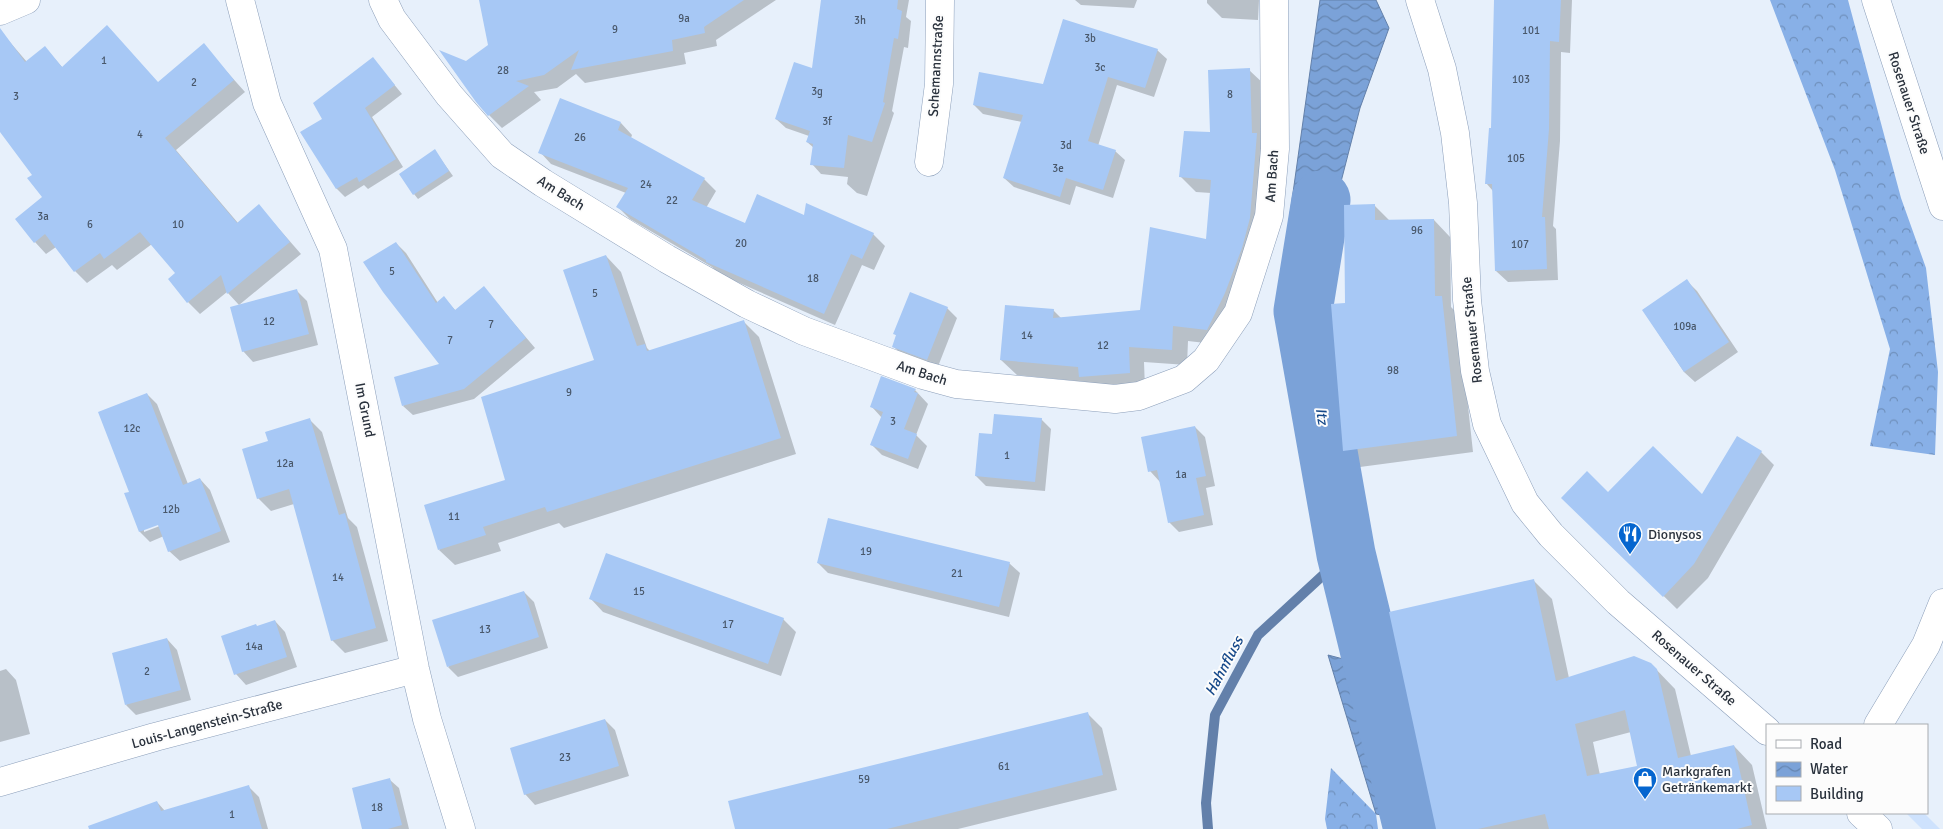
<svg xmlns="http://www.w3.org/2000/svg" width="1943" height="829" font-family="Signika,sans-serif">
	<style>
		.grass { fill: #cee2fd }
		.forest { fill: url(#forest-crowns) }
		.water { fill: url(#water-waves); stroke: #6380aa }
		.shadow { fill: #0003; fill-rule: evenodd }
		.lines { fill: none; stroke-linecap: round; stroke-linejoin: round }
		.stream { stroke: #6380aa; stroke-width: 10 }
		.river { stroke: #7ba2d8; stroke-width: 59 }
		.building { fill: #a7c8f5; fill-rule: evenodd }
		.street-casing { stroke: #8c9fba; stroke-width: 29 }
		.secondary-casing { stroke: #8c9fba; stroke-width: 29 }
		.street { stroke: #fff; stroke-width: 28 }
		.secondary { stroke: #fff; stroke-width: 28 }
		.labels { text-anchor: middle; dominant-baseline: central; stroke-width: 4; stroke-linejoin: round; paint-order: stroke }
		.number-label { font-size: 11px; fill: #49586b }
		.street-label { font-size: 14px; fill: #2a323d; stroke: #fcfcfc }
		.poi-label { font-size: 14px; fill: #2a323d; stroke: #fcfcfc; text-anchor: start }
		.water-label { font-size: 15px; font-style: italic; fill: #154889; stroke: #fcfcfc }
	</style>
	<defs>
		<pattern id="forest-crowns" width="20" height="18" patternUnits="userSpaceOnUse" patternTransform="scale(1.25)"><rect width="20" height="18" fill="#88b0e7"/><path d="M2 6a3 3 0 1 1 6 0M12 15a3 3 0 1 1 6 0" fill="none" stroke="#6f90bc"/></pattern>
		<pattern id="water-waves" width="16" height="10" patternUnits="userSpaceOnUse" patternTransform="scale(1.25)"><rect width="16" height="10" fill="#7ba2d8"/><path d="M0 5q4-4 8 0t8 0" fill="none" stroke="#6585b0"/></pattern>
	</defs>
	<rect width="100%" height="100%" fill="#e7f0fb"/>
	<path class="grass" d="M1906 813H1924L1940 829H1922Z"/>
	<path class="forest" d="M1770 0H1848L1901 198 1926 268 1938 372 1935 455 1870 446 1890 349 1835 170Z
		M1331 768 1376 814 1378 829H1327L1325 819Z"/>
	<path class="water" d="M1320 0H1376L1389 28 1360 108 1318 271 1322 294 1284 257Z
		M1328 655 1381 669 1428 823 1376 814Z"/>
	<path class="shadow" d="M480 0H776L716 40 717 46 684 53 686 64 585 83 576 74 557 88 534 92 541 100 502 128 489 115 466 62 489 46Z
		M822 0H909L906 17 911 21 908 48 904 47 892 111 894 113 867 196 857 193 847 184 848 177 821 174 812 164 814 148 807 142 809 136 786 128 776 119 813 70Z
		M1075 0H1137L1134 8 1081 5Z
		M1207 0H1259L1258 20 1222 18 1207 3Z
		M1495 0H1572L1570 53 1561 52 1560 141 1553 226 1556 229 1558 280 1508 282 1496 271 1493 191 1486 183 1492 129Z
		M3 34 27 62 45 48 63 68 158 83 203 45 245 92 176 150 238 223 259 206 301 254 239 305 227 292 200 314 188 302 177 273 152 244 117 270 112 265 87 283 75 271 56 247 46 254 35 242 44 198 34 175 0 131V37Z
		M1157 50 1167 59 1154 97 1117 85 1098 146 1115 151 1125 160 1113 198 1076 186 1070 205 1014 187 1004 178 1022 122 983 114 974 105 1043 85Z
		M373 59 402 94 372 117 403 167 368 189 364 185 345 197 337 189 302 133 324 119Z
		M1249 70 1265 85V234L1223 345 1188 341 1187 365 1144 362 1145 389 1096 392 1086 382 1017 375 1001 360 1053 310 1061 318 1141 312 1207 240 1211 193 1196 192 1180 176 1212 133Z
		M621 123 632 135 631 138 704 179 716 191 706 208 746 224 805 217 873 234 885 246 874 270 862 265 835 325 719 274 712 267 630 219 618 207 626 193 551 164 540 152Z
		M435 151 453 176 418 199 414 194Z
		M1375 206 1390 221 1434 220 1450 237 1451 307 1458 314 1473 452 1360 467 1344 451 1332 305 1346 304Z
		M396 243 406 253 438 303 444 298 456 311 484 288 535 348 474 399 413 415 403 406 441 365Z
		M606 256 621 272 647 348 650 351 743 321 759 337 796 454 564 528 559 523 498 543 501 551 455 565 439 550 506 480 595 361Z
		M1687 281 1697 291 1738 352 1695 382 1684 372 1643 310Z
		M296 290 307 301 318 345 253 362 243 351Z
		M947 308 957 318 937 369 904 357 894 347 897 336 895 334Z
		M915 390 928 404 916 435 927 446 918 469 882 455 872 445 882 418 872 407Z
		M147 394 157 404 188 484 200 479 210 490 230 542 180 561 169 551 164 536 150 542 140 532 130 492ZM164 521 165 524 144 532V529Z
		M1041 419 1051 429 1045 491 986 486 976 476 993 436Z
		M310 420 322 432 348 518 357 527 388 641 345 653 332 640 294 504 271 511 258 498 270 442Z
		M1195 427 1205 437 1215 486 1206 488 1213 525 1179 532 1169 522 1160 482 1150 471Z
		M1761 452 1774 465 1708 578 1677 609 1563 498 1608 494 1702 496Z
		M818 563H1009L1020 573 1009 617 828 573Z
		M1534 581 1552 599 1569 678 1651 664 1675 689 1691 756 1734 746 1752 765 1767 829H1438ZM1631 732 1638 767 1600 775 1593 742Z
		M524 592 534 602 548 648 458 677 448 667Z
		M591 599 783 619 796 632 781 676 603 612Z
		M275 621 285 632 297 667 246 685 236 674 258 627Z
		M167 639 177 650 191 700 136 715 126 705Z
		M6 669 16 680 30 734 0 742V671Z
		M1087 713 1102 728 1117 790 958 829H736Z
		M605 720 615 730 629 776 535 805 525 794Z
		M390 780 399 788 409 829H364Z
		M249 787 259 797 268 829H110L157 802 165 811Z"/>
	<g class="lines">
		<path class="stream" d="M1208 829 1206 803 1215 715 1258 635 1346 554"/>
		<path class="river" d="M1321 200 1303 311 1346 554 1413 829"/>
	</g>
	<path class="building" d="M479 0H744L704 27 705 33 672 40 673 51 571 70 579 50 544 75 516 81 529 86 488 116 476 102 439 50 466 61 488 45Z
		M821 0H898L897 9 902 11 898 39 894 38 883 102 885 103 872 142 848 135 844 168 810 165 813 144 806 142 810 131 775 119 794 62 812 68Z
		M1494 0H1561L1559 42 1550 41 1549 129 1542 217H1545L1547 269 1495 271 1492 184H1485L1489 128H1491Z
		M1063 19 1158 49 1145 88 1108 77 1088 141 1116 150 1103 190 1066 178 1060 197 1003 178 1023 115 973 105 979 72 1043 84Z
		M107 25 158 82 204 43 234 80 165 138 237 223 259 204 290 242 227 294 221 275 187 303 168 279 175 273 140 232 104 259 100 253 74 272 45 234 34 243 15 219 42 197 27 178 32 175 0 132V28L25 62 45 46 62 67Z
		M373 57 395 85 365 108 396 159 359 182 357 177 336 189 300 132 322 119 313 103Z
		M1250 68 1252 133H1257L1250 218 1242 248 1225 293 1207 330 1173 326 1172 350 1129 347 1130 373 1079 377 1078 367 1000 360 1005 305 1054 309 1053 318 1140 310 1150 227 1206 239 1211 180 1179 177 1184 131 1210 132 1208 70Z
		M560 98 621 122 618 130 705 178 692 200 745 223 757 194 804 215 806 203 874 233 862 259 851 254 824 314 706 262V260L616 207 628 188 538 153Z
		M435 149 449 171 413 195 399 174Z
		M1375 204V220L1434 219 1435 296H1442L1457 436 1343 451 1331 304 1345 303 1344 205Z
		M396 242 436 303 444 296 455 310 484 286 526 338 464 389 402 406 394 377 439 364 383 292 363 262Z
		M606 255 637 346 645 344 647 351 744 320 781 438 547 512 545 507 483 527 486 535 438 550 424 505 505 480 481 397 594 360 563 270Z
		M1687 279 1729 342 1684 372 1642 310Z
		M297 289 309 334 242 352 230 307Z
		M910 292 948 307 927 360 892 347 896 335 893 334Z
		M881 376 916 389 914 392 918 393 904 429 917 434 908 459 870 445 883 412 870 407Z
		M147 393 183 485 200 478 221 531 168 552 158 525 139 532 124 493 129 492 98 412Z
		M994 414 1042 418 1035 482 975 476 979 433 992 434Z
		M310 418 339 515 345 513 376 628 331 641 289 489 257 499 242 449 268 441 265 432Z
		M1195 426 1206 476 1196 478 1204 515 1168 523 1157 470 1148 472 1141 437Z
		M1737 436 1762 451 1694 564 1663 597 1561 498 1587 471 1608 492 1653 446 1702 494Z
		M828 518 1010 562 999 607 817 563Z
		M606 553 784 618 768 664 589 599Z
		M1534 579 1556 681 1634 656 1651 663 1657 669 1678 758 1734 745 1752 825 1737 829H1549L1545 814 1478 829H1436L1389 612ZM1625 710 1637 766 1587 776 1575 724Z
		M524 591 539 637 447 667 432 620Z
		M275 620 287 657 234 675 221 636 256 624 257 626Z
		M167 638 181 690 125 705 112 653Z
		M1088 712 1103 775 887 829H735L728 801Z
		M605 719 619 766 524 795 510 748Z
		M390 778 402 825 388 829H362L352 788Z
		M249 785 262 829H89L88 826 157 801 161 811Z"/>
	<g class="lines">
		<g class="street-casing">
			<path id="street" d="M240 0 267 103 333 249 415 669 427 719 461 829
				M383 0 392 19 449 95 502 155 543 183 667 259 747 304 804 331 923 375 956 384 1115 399 1139 396 1184 379 1206 360 1238 313 1269 216 1275 149 1274 0
				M1876 0 1943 206
				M0 11 26 0
				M929 162 939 84 940 0
				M1878 725 1926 645 1943 603
				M0 782 155 737 415 669"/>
		</g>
		<g class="secondary-casing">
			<path id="secondary" d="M1420 0 1442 69 1455 133 1463 203 1467 300 1475 371 1487 424 1525 503 1551 535 1618 602 1767 731
				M1861 813 1878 829"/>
		</g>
		<use href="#street" class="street"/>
		<use href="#secondary" class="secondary"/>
	</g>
	<defs>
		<g id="restaurant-pin" transform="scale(1.25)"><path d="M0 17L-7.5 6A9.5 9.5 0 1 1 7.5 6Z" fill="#0666cf" stroke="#fcfcfc"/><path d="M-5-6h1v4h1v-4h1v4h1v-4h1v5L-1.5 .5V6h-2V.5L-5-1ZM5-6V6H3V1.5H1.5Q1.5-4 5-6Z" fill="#fff"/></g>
		<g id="shop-pin" transform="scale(1.25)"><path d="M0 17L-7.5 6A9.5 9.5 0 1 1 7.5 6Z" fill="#0666cf" stroke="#fcfcfc"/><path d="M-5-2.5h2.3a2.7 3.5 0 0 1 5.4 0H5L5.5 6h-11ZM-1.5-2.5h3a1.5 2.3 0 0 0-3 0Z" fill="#fff"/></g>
	</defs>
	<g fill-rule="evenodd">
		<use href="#restaurant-pin" x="1630" y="534"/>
		<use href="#shop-pin" x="1645" y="779"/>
	</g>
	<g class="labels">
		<g class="number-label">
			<text x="684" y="18">9a</text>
			<text x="860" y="20">3h</text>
			<text x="615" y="29">9</text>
			<text x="1531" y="30">101</text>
			<text x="1090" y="38">3b</text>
			<text x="104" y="60">1</text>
			<text x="1100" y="67">3c</text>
			<text x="503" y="70">28</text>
			<text x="1521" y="79">103</text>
			<text x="194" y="82">2</text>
			<text x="817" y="91">3g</text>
			<text x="1230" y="94">8</text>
			<text x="16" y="96">3</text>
			<text x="827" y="121">3f</text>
			<text x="140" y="134">4</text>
			<text x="580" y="137">26</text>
			<text x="1066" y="145">3d</text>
			<text x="1516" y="158">105</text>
			<text x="1058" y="168">3e</text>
			<text x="646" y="184">24</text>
			<text x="672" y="200">22</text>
			<text x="43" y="216">3a</text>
			<text x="90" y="224">6</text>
			<text x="178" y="224">10</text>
			<text x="1417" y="230">96</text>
			<text x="741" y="243">20</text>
			<text x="1520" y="244">107</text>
			<text x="392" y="271">5</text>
			<text x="813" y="278">18</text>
			<text x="595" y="293">5</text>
			<text x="269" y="321">12</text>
			<text x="491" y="324">7</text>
			<text x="1685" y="326">109a</text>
			<text x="1027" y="335">14</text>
			<text x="450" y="340">7</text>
			<text x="1103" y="345">12</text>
			<text x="1393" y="370">98</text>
			<text x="569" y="392">9</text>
			<text x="893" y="421">3</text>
			<text x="132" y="428">12c</text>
			<text x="1007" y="455">1</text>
			<text x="285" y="463">12a</text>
			<text x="1181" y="474">1a</text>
			<text x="171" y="509">12b</text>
			<text x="454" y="516">11</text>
			<text x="866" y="551">19</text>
			<text x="957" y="573">21</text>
			<text x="338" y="577">14</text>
			<text x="639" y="591">15</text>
			<text x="728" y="624">17</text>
			<text x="485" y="629">13</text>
			<text x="254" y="646">14a</text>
			<text x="147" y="671">2</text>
			<text x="565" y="757">23</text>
			<text x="1004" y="766">61</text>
			<text x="864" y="779">59</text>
			<text x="377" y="807">18</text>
			<text x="232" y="814">1</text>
		</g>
		<g class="street-label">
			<text transform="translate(936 66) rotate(-87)">Schemannstraße</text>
			<text transform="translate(1909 103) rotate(72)">Rosenauer Straße</text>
			<text transform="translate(1272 176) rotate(-86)">Am Bach</text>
			<text transform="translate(561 193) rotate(32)">Am Bach</text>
			<text transform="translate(1472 330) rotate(-96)">Rosenauer Straße</text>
			<text transform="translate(922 373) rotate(18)">Am Bach</text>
			<text transform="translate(365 410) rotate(79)">Im Grund</text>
			<text transform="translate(1694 668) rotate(41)">Rosenauer Straße</text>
			<text transform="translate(207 724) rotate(-15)">Louis-Langenstein-Straße</text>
		</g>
		<g class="poi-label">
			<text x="1648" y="534">Dionysos</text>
			<text x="1662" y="771">Markgrafen<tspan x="1662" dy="16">Getränkemarkt</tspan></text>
		</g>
		<g class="water-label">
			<text transform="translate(1322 416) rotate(80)">Itz</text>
			<text transform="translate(1224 666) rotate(-62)">Hahnfluss</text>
		</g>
	</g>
	<rect x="1766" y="724" width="162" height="90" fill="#fcfcfc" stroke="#a8abb0"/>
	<rect x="1776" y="740" width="25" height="8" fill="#ffffff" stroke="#a8abb0"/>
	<text x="1810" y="749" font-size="15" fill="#2a323d">Road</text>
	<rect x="1776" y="762" width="25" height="15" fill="url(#water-waves)" stroke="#a8abb0"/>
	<text x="1810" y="774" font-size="15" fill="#2a323d">Water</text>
	<rect x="1776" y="786" width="25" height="15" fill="#a7c8f5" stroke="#a8abb0"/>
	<text x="1810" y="799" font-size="15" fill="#2a323d">Building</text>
</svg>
